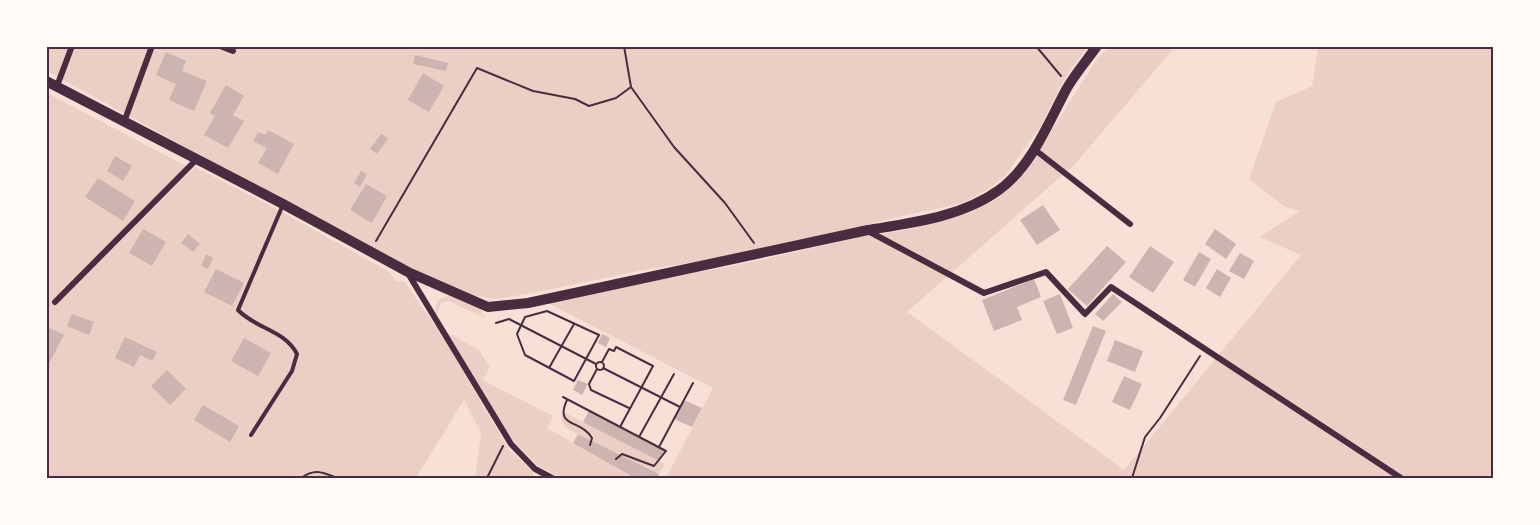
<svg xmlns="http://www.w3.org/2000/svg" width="1540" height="525" font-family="Quicksand,sans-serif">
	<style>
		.green { fill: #ebcfc5 }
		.building { fill: #ccb4b1 }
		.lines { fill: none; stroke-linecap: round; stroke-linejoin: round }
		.path { stroke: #4a2c40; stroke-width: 2 }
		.service { stroke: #4a2c40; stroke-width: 4 }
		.minor { stroke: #4a2c40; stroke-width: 6 }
		.secondary { stroke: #4a2c40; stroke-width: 10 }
		.neatline { fill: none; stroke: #4a2c40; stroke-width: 2 }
	</style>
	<rect width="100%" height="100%" fill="#f7e1d7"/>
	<path class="green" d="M46 47H1087L1064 80 1040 127 1005 176 987 190 962 203 885 220 761 253 648 269 533 293 496 299 465 294 373 250 47 71Z
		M1110 47H1175L1074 165 907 312 1124 470 1301 255 1259 237 1300 211 1285 207 1249 179 1276 102 1312 86 1318 47H1493V478H666L713 388 546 302 762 260 859 237 906 230 971 212 1000 197 1025 172 1097 59Z
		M49 94 186 166 114 247 195 167 275 208 388 271 397 282 404 281 446 342 509 450 533 471 534 478H475L481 433 464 400 416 478H47L46 224 49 220 46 218V104Z
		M450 295 480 309 485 318 449 301 441 303 437 314 435 307 439 299Z
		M447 332 479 350 490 367 482 380 553 416 547 428 635 478H560L537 465 510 437Z
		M562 411 665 464 659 474 568 429 561 421Z"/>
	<path class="building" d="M166 52 186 61 182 71 207 81 194 111 169 100 176 84 156 75Z
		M415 55 448 63 446 71 413 64Z
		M423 73 444 86 429 112 408 100Z
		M226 85 244 96 233 115 244 121 228 148 204 135 215 116 210 113Z
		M268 130 294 144 278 174 258 163 267 148 253 141 258 132 265 135Z
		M381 134 388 138 377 154 370 149Z
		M115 156 132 166 123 181 107 171Z
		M361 171 367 174 360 187 354 183Z
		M98 178 135 201 123 221 85 197Z
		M366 184 387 196 372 223 350 210Z
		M1043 205 1060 230 1037 245 1020 220Z
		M143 229 166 242 152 266 129 253Z
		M1215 229 1236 244 1226 259 1205 244Z
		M188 234 200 244 193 252 181 243Z
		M1107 246 1126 262 1087 306 1068 289Z
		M1150 246 1174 262 1153 293 1129 277Z
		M1199 252 1211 259 1195 287 1183 280Z
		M1240 253 1254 261 1244 279 1229 271Z
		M206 254 213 258 208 269 201 266Z
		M216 269 244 283 232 306 204 292Z
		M1217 269 1231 278 1220 297 1206 288Z
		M1034 279 1041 297 1017 307 1022 320 994 331 982 300Z
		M1060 294 1073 328 1057 334 1043 301Z
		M1113 294 1122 302 1103 321 1095 314Z
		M72 314 94 322 89 335 67 326Z
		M46 326 64 335 46 369Z
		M1093 326 1106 331 1076 405 1063 400Z
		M602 334 610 338 606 347 598 343Z
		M125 337 157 352 152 361 140 355 134 367 115 358Z
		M244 338 271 353 258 376 231 361Z
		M1115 340 1143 351 1135 372 1107 361Z
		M167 370 186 389 170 405 151 386Z
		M1124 376 1142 384 1130 410 1112 402Z
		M578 380 588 384 582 395 573 390Z
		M684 400 702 408 692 427 674 419Z
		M203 405 239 426 230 442 194 420Z
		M589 411 666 451 659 461 583 422Z
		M578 434 659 474 657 478H635L573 443Z"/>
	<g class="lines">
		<path class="path" d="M624 46 631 87 674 147 725 203 754 243
			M1036 46 1061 76
			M376 241 477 68 533 91 575 99 589 106 616 98 631 87
			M547 311 599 335 574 381 525 355 517 334 525 317Z
			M496 323 509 319 596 364
			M596 366a4 4 0 1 1 8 0a4 4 0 1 1-8 0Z
			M602 362 609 349 614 351 616 347 653 366 620 427
			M549 368 574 324
			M603 368 680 407
			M597 369 589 384 591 390 629 408
			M563 397 666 451 654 466 622 454 616 459
			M567 400C554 428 581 419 592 438L590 445
			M639 437 674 374
			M659 447 693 383
			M301 478C315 468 322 472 337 478
			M487 478 503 446
			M1132 478 1145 437 1160 418 1200 356"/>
		<path class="service" d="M251 435 292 371 297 354C285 330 256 329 238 310L282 207"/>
		<path class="minor" d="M220 46 233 51
			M57 86 72 46
			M124 122 152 46
			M1034 149 1130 224
			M868 231 984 293 1046 272 1085 314 1111 287 1401 478
			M409 275 511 444 535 469 552 478
			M55 302 197 159"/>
		<path class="secondary" d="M46 81 283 204 408 272 488 307 528 303 868 230C911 223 962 217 999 190 1032 166 1048 123 1067 88 1076 73 1087 60 1097 46"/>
	</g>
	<rect width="1540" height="525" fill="none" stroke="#fffaf5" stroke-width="96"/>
	<rect x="48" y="48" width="1444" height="429" class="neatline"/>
</svg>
